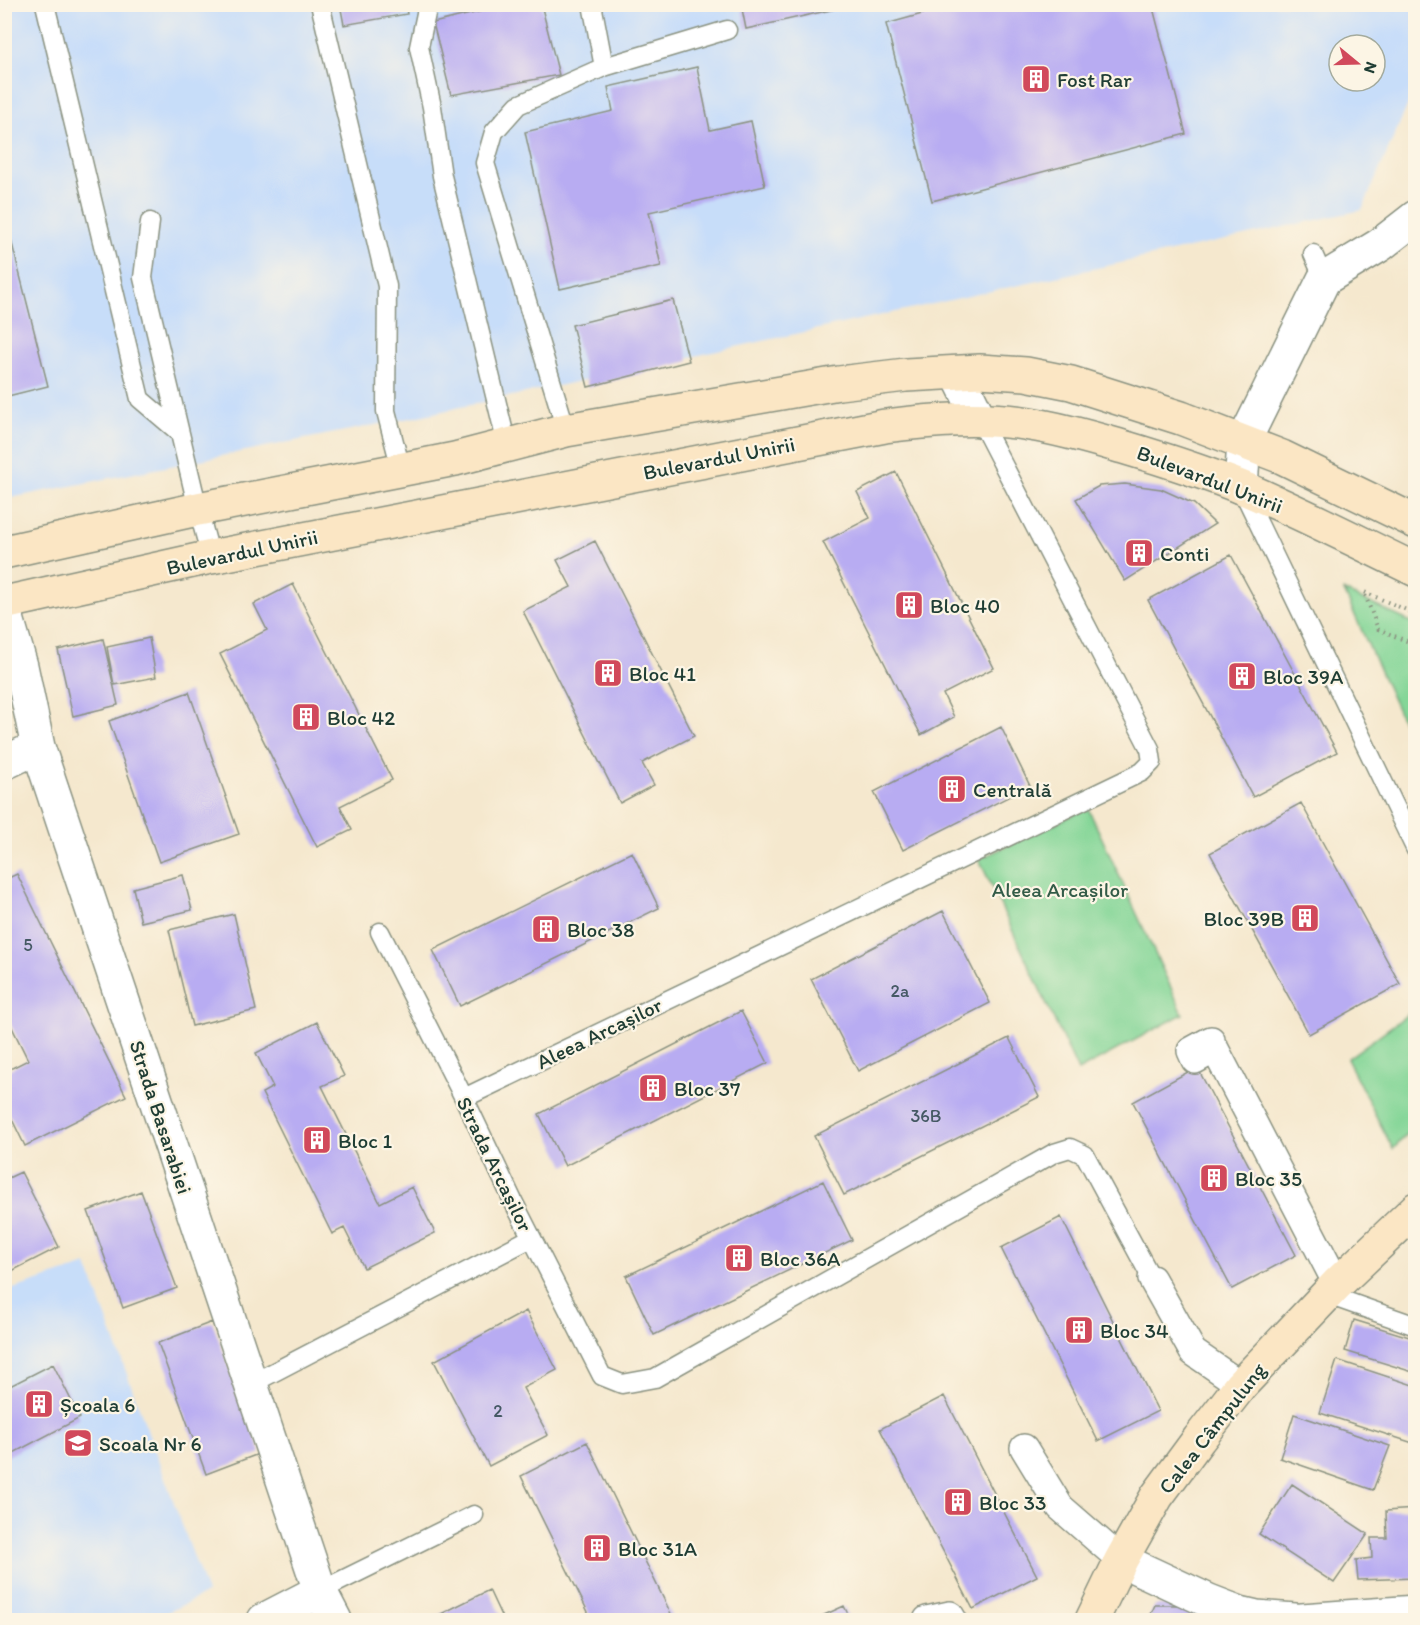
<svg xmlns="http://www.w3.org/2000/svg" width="1420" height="1625" font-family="Itim,sans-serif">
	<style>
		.built { fill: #c7ddf9; fill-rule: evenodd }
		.green { fill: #84d697; stroke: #528a66; stroke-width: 1.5 }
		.building { fill: #b8acf2 }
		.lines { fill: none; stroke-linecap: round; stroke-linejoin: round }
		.service-casing { stroke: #8a9281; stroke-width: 21 }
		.pedestrian-casing { stroke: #8a9281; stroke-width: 30 }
		.minor-casing { stroke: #8a9281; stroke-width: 36 }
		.secondary-casing { stroke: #8a9281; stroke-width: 36 }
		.path { stroke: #8a9281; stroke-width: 4; stroke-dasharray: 1.5 4.5; stroke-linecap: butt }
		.service { stroke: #fff; stroke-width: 18 }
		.pedestrian { stroke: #fff; stroke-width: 27 }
		.minor { stroke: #fff; stroke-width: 33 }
		.secondary { stroke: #fbe6c4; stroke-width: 33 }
		.labels { text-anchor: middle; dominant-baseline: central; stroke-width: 4.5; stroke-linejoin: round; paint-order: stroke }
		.number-label { font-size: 18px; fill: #455964 }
		.poi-label { font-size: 21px; fill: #1f3d34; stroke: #fcf5e5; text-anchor: start }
		.street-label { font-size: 21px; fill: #1f3d34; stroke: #fcf5e5 }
		.park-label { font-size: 21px; fill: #335c48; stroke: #fcf5e5 }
	</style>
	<rect width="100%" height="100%" fill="#fcf5e5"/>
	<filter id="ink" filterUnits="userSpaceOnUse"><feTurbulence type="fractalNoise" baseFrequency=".0167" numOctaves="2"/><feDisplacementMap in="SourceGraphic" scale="12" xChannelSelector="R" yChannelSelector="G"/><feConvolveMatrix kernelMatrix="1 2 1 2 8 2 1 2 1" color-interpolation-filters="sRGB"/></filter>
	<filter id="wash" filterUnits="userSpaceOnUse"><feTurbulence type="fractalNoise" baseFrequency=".008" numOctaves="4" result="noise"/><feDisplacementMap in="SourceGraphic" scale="24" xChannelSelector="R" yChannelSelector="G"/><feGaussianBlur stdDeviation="1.35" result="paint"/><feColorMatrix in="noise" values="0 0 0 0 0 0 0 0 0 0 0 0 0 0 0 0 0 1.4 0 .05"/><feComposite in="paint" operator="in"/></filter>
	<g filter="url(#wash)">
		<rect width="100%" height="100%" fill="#f5e8ce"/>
		<path class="built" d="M5 5H1415V88L1362 210 420 416 5 499ZM1339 45H1375V81H1339Z
			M87 1265 207 1593 152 1620H5L4 1292Z"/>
		<path class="green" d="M1344 591 1415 624V749Z
			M1088 808 1183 1014 1078 1071 979 859Z
			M1415 1009V1126L1393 1149 1347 1059Z"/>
		<g id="blocks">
			<path class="building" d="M340 4H405L407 14 344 25Z
				M512 4H541L559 75 451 95 433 23Z
				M741 4H839L840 8 746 29Z
				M958 4H1152L1186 134 932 201 886 24Z
				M697 67 710 130 751 121 765 186 649 212 661 266 560 289 525 132 613 111 608 87Z
				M4 212 48 386 4 397Z
				M673 300 689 361 588 387 572 325Z
				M896 472 994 668 943 694 954 717 921 735 823 542 870 518 857 492Z
				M1125 484 1161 489 1194 504 1215 524 1125 581 1076 499 1099 486Z
				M595 541 694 736 642 763 654 785 620 803 523 611 571 587 557 560Z
				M1231 555 1337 752 1253 797 1148 600Z
				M293 584 392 780 340 806 352 830 317 847 220 654 267 630 254 604Z
				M149 638 156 677 114 685 107 647Z
				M103 639 118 705 73 716 58 650Z
				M189 692 239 834 159 862 109 721Z
				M1001 727 1030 786 903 850 874 792Z
				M1301 803 1400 984 1309 1034 1210 853Z
				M632 852 659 908 460 1006 433 950Z
				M17 874 126 1096 25 1146 4 1103V1072L28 1060 4 1011V880Z
				M183 875 192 910 141 922 133 888Z
				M943 911 990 1003 858 1071 811 979Z
				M234 914 256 1010 192 1026 169 930Z
				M741 1011 768 1063 565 1166 539 1114Z
				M317 1022 344 1076 322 1086 380 1203 412 1187 435 1233 364 1268 344 1228 332 1234 262 1093 273 1087 256 1053Z
				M1009 1038 1039 1097 844 1195 814 1136Z
				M1197 1067 1296 1255 1232 1289 1133 1102Z
				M21 1172 59 1247 4 1275V1180Z
				M823 1181 852 1240 654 1335 626 1276Z
				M141 1191 177 1288 123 1308 88 1211Z
				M1061 1217 1158 1411 1098 1441 1001 1248Z
				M526 1311 557 1370 523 1388 548 1435 489 1466 434 1361Z
				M1354 1320 1416 1339V1373L1345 1351Z
				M212 1322 261 1453 206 1474 158 1343Z
				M1337 1360 1416 1386V1444L1320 1413Z
				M53 1364 80 1418 4 1458V1389Z
				M944 1396 1037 1576 973 1609 880 1429Z
				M1294 1414 1390 1446 1373 1490 1280 1458Z
				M587 1442 674 1620H592L521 1476Z
				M1292 1484 1368 1534 1334 1583 1259 1534Z
				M1416 1509V1578L1358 1580 1356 1560 1372 1558 1371 1538H1387L1386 1511Z
				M489 1590 503 1620H429Z
				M1155 1605H1181L1213 1620H1148Z
				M844 1606 851 1620H813Z"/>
		</g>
	</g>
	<g filter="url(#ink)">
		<use href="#blocks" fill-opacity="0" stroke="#8a9281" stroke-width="1.5"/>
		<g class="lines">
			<g class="service-casing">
				<path id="service" d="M45 4 140 399 180 433
					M320 4 387 286 386 411 401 469
					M428 4 419 47 432 107 442 176 507 445
					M592 4 604 67
					M150 222 143 278 198 509 211 557
					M1313 254 1324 279
					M566 430 485 163 494 132 518 105 604 67 727 30
					M1242 489 1416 850
					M380 932 464 1098 513 1201 602 1376 622 1384 655 1378 1054 1153 1070 1148 1085 1155 1152 1279
					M464 1098 1142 772 1152 762 1150 749 980 420
					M1328 1295 1416 1326
					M251 1384 531 1238
					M320 1591 474 1515"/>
			</g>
			<g class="pedestrian-casing">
				<path id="pedestrian" d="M1211 1040 1191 1051 1195 1060 1215 1049 1337 1284
					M1152 1279 1193 1352 1241 1385
					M1024 1448 1060 1507 1121 1560
					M927 1620 950 1615 953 1620"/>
			</g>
			<g class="minor-casing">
				<path id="minor" d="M957 373 980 420
					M1241 487 1244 441 1324 279 1380 245 1416 217
					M4 608 21 666 38 747 320 1591 335 1620
					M4 763 38 747
					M1121 1560 1209 1601 1240 1613 1257 1617 1295 1620
					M264 1620 320 1591
					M1302 1620 1416 1612"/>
			</g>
			<g class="secondary-casing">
				<path id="secondary" d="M4 552 198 509 455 459 566 430 839 383 906 375 980 371 1026 374 1071 383 1181 418 1282 457 1416 522
					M4 603 211 557 885 426C933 420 982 416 1030 424 1062 429 1092 438 1123 447 1163 459 1204 472 1243 488 1302 513 1358 542 1416 570
					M1092 1620 1121 1560 1157 1496 1199 1439 1241 1385 1337 1284 1416 1209"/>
			</g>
			<path class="path" d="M1416 614 1364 592 1378 629 1416 645"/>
			<use href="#service" class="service"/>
			<use href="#pedestrian" class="pedestrian"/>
			<use href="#minor" class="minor"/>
			<use href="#secondary" class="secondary"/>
		</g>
	</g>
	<defs>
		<g id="building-square" transform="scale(1.5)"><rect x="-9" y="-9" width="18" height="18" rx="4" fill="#d1495b" stroke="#fcf5e5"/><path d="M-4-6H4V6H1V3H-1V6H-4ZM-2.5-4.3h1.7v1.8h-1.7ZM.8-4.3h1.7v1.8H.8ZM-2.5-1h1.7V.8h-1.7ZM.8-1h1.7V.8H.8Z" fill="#fff"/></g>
		<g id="school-square" transform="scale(1.5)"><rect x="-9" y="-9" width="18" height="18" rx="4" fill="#d1495b" stroke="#fcf5e5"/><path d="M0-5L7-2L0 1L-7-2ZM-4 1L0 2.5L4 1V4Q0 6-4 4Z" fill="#fff"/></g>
	</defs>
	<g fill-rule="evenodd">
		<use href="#building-square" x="1036" y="79"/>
		<use href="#building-square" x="1139" y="553"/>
		<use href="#building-square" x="909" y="605"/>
		<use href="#building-square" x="608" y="673"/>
		<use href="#building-square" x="1242" y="676"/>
		<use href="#building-square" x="306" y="717"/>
		<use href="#building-square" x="952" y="789"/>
		<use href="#building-square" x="1305" y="918"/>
		<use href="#building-square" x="546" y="929"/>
		<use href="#building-square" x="653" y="1088"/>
		<use href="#building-square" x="317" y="1140"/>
		<use href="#building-square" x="1214" y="1178"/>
		<use href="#building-square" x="739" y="1258"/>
		<use href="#building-square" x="1079" y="1330"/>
		<use href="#building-square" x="39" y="1404"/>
		<use href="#school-square" x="78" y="1443"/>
		<use href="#building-square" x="958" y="1502"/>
		<use href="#building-square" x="597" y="1548"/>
	</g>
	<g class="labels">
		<g class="number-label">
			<text x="28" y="945">5</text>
			<text x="900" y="991">2a</text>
			<text x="926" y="1116">36B</text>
			<text x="498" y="1411">2</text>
		</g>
		<g class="poi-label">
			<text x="1057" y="79">Fost Rar</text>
			<text x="1160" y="553">Conti</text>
			<text x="930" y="605">Bloc 40</text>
			<text x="629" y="673">Bloc 41</text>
			<text x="1263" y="676">Bloc 39A</text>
			<text x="327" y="717">Bloc 42</text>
			<text x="973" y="789">Centrală</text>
			<text x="1284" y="918" text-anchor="end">Bloc 39B</text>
			<text x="567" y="929">Bloc 38</text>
			<text x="674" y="1088">Bloc 37</text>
			<text x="338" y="1140">Bloc 1</text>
			<text x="1235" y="1178">Bloc 35</text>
			<text x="760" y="1258">Bloc 36A</text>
			<text x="1100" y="1330">Bloc 34</text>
			<text x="60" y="1404">Școala 6</text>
			<text x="99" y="1443">Scoala Nr 6</text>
			<text x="979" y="1502">Bloc 33</text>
			<text x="618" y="1548">Bloc 31A</text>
		</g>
		<g class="street-label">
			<text transform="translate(719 458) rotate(-11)">Bulevardul Unirii</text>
			<text transform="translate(1210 479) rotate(21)">Bulevardul Unirii</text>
			<text transform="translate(242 552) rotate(-12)">Bulevardul Unirii</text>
			<text transform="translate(599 1033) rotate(-26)">Aleea Arcașilor</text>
			<text transform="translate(161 1117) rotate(72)">Strada Basarabiei</text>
			<text transform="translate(495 1164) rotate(64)">Strada Arcașilor</text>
			<text transform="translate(1212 1428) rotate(-52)">Calea Câmpulung</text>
		</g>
		<g class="park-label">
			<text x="1060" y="889">Aleea Arcașilor</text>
		</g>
	</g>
	<rect width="1420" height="1625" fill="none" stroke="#fcf5e5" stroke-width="24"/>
	<g transform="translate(1357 63) rotate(109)"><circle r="28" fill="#fcf5e5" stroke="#a4ab9e" stroke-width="1.5"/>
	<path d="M0-4.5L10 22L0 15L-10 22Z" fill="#d1495b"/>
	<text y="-9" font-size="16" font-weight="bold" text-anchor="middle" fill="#1f3d34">N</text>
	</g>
</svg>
